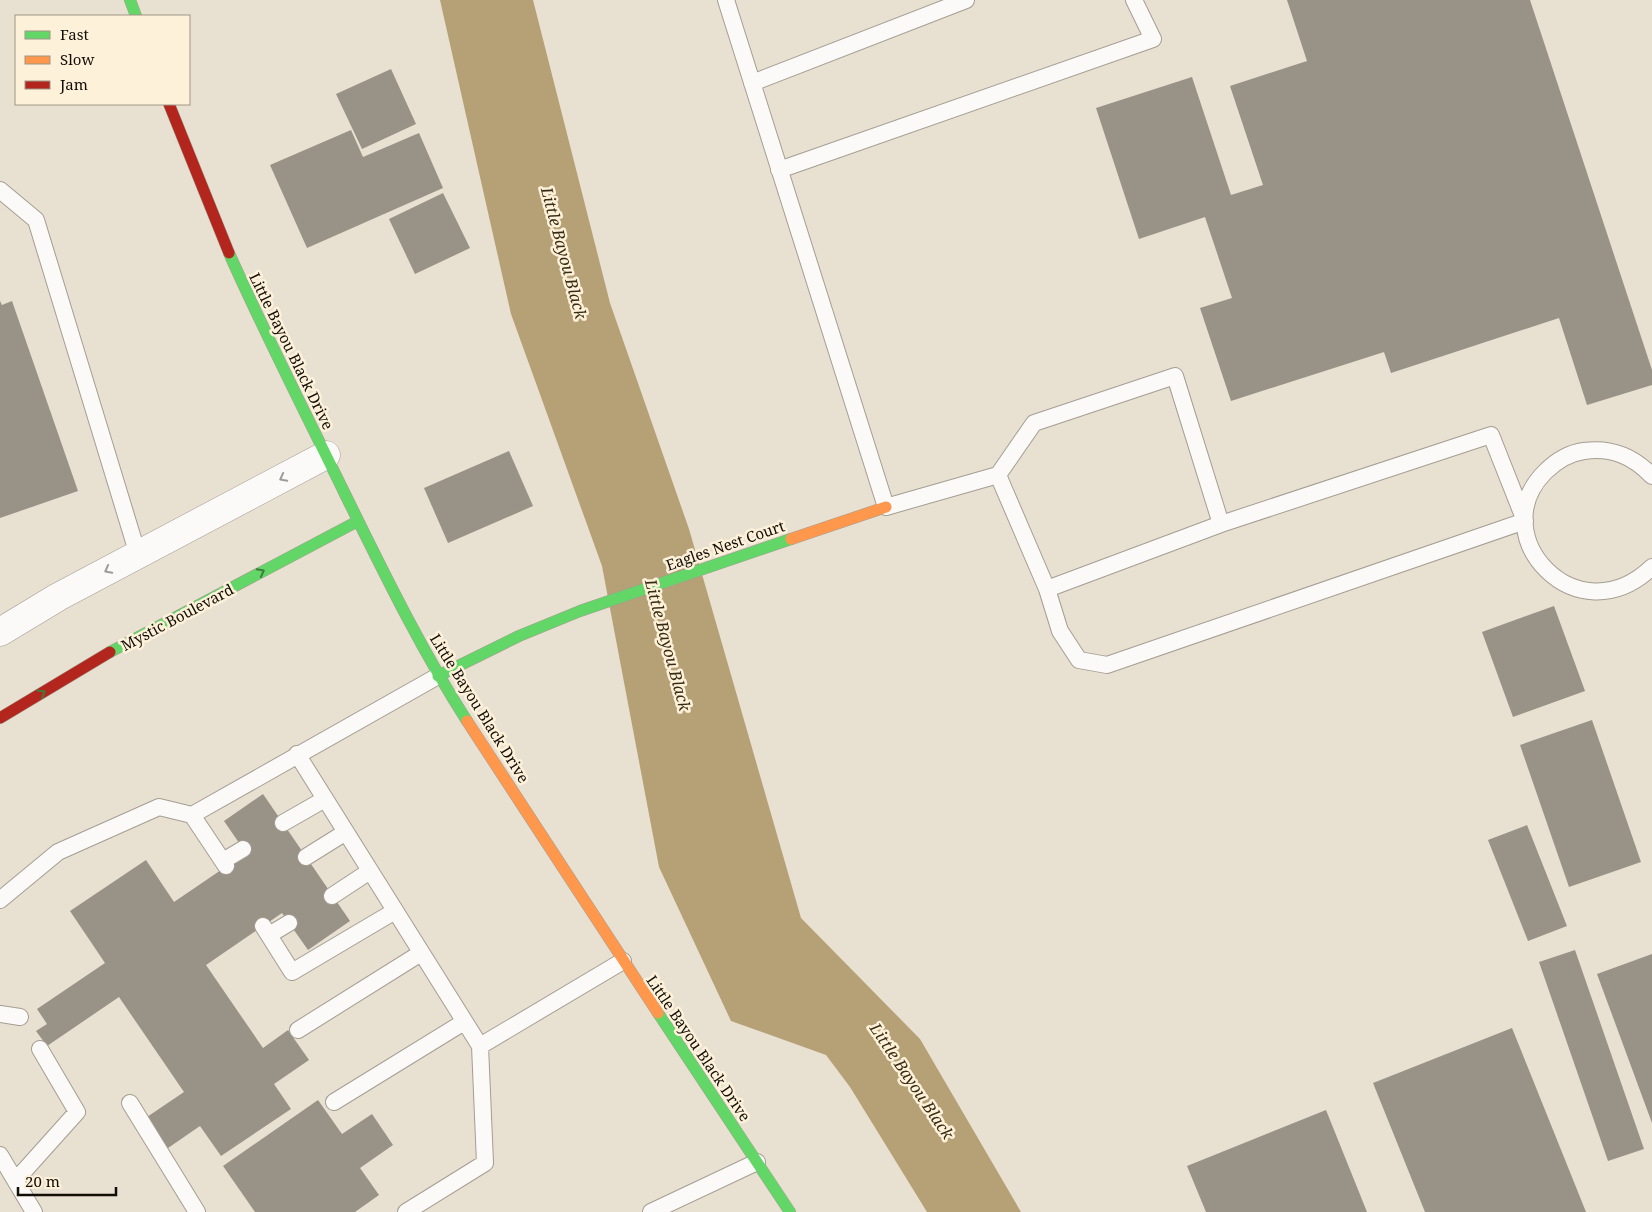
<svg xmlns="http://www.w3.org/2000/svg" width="1652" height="1212" font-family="'Noto Serif',serif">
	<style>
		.water { fill: #b6a076 }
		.building { fill: #989287 }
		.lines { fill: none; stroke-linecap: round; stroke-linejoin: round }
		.lane-casing { stroke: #a49e92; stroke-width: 18 }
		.street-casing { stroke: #a49e92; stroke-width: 29 }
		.fast-casing { stroke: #a49e92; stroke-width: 12 }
		.slow-casing { stroke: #a49e92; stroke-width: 12 }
		.jam-casing { stroke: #a49e92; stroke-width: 12 }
		.lane { stroke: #fcfaf8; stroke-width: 16 }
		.street { stroke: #fcfaf8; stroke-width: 28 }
		.fast { stroke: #63d668; stroke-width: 11 }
		.slow { stroke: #ff974d; stroke-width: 11 }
		.jam { stroke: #b3261e; stroke-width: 11 }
		.oneway { stroke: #9e9b97 }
		.oneway2 { stroke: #3f7c3b }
		.labels { text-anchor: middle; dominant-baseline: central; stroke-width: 5; stroke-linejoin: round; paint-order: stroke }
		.street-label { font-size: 15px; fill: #120d05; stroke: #fdf1da }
		.water-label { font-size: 16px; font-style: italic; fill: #372b11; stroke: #fdf1da }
	</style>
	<rect width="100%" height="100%" fill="#e8e0d1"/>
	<path class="water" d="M440 0H533L610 303 689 529 801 918 920 1039 1021 1212H927L850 1087 826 1055 731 1021 659 867 602 566 511 314Z"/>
	<path class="building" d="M1287 0H1530L1652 370V385L1587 405 1559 318 1391 373 1384 352 1231 401 1200 308 1232 298 1205 217 1139 239 1096 108 1192 77 1231 195 1263 185 1230 86 1307 61Z
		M391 69 416 124 362 149 336 94Z
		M351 130 363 157 419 133 443 188 307 248 270 165Z
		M443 193 470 248 415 274 389 219Z
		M0 301 2 305 12 301 78 491 0 518Z
		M509 451 533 506 448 543 424 488Z
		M1554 606 1585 691 1513 717 1482 632Z
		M1592 720 1641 862 1569 887 1520 745Z
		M263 794 350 921 308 950 282 913 206 965 263 1048 288 1030 309 1060 274 1084 291 1109 221 1156 200 1126 168 1148 147 1117 184 1092 119 997 47 1046 36 1031 47 1024 37 1009 105 963 70 911 146 860 174 902 246 853 224 821Z
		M1527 825 1567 926 1528 941 1488 840Z
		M1575 950 1644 1149 1608 1161 1539 962Z
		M1652 954V1123L1597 974Z
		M1512 1028 1586 1212H1425L1373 1083Z
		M318 1100 342 1134 372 1114 393 1145 360 1168 379 1195 355 1212H255L223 1166Z
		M1326 1110 1367 1212H1206L1187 1166Z"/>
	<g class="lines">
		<g class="lane-casing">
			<path id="lane" d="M726 0 886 507 998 475 1034 423 1175 376 1221 524 1047 589 998 475
				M752 83 966 0
				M779 170 1153 39 1134 0
				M0 190 36 220 138 555
				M1652 476C1633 456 1612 447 1584 451 1569 453 1556 461 1545 472 1482 535 1577 639 1652 567
				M1047 589 1060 631 1079 660 1107 665 1525 521 1491 435 1221 524
				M297 754 480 1046 623 961
				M192 815 226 866
				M283 823 325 799
				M306 857 346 832
				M223 861 243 849
				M332 896 370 871
				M0 900 58 852 159 807 192 815 438 676
				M263 926 292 972 395 911
				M269 935 289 923
				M0 1014 20 1017
				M298 1030 421 953
				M334 1102 464 1022
				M130 1103 197 1212
				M0 1155 34 1212
				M16 1180 77 1112 40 1049
				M406 1212 485 1163 480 1046
				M651 1212 757 1162"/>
		</g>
		<g class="street-casing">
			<path id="street" d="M0 632 58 597 326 455"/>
		</g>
		<g class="fast-casing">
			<path id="fast" d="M130 0 136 16
				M229 253C265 334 305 412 344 492 382 569 420 648 467 721
				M110 652 358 521
				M438 676 519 636 580 611 791 539
				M658 1013 790 1212"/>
		</g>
		<g class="slow-casing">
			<path id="slow" d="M791 539 886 507
				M467 721 658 1013"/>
		</g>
		<g class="jam-casing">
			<path id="jam" d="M169 104 229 253
				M0 718 110 652"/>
		</g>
		<use href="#lane" class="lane"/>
		<use href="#street" class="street"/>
		<use href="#fast" class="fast"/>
		<use href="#slow" class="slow"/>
		<use href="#jam" class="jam"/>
	</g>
	<defs><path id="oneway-chevron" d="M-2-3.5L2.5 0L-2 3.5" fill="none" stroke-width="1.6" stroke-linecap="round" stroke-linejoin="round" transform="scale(1.25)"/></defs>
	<g class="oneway">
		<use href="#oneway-chevron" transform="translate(283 478) rotate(152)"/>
		<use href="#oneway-chevron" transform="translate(108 570) rotate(152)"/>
	</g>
	<g class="oneway2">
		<use href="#oneway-chevron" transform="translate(261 572) rotate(-28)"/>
		<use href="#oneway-chevron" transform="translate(42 693) rotate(-31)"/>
	</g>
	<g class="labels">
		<g class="street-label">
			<text transform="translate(292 351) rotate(64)">Little Bayou Black Drive</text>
			<text transform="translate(725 545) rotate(-19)">Eagles Nest Court</text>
			<text transform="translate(177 617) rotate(-28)">Mystic Boulevard</text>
			<text transform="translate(480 708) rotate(58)">Little Bayou Black Drive</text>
			<text transform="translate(699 1048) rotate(56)">Little Bayou Black Drive</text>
		</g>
		<g class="water-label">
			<text transform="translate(564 253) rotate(75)">Little Bayou Black</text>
			<text transform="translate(668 645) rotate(75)">Little Bayou Black</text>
			<text transform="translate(912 1081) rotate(56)">Little Bayou Black</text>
		</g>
	</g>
	<rect x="15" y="15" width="175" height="90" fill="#fdf1da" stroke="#9f9685"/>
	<rect x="25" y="31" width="25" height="8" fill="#63d668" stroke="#9f9685"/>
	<text x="60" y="40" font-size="15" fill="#120d05">Fast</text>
	<rect x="25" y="56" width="25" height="8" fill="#ff974d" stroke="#9f9685"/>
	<text x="60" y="65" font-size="15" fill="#120d05">Slow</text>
	<rect x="25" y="81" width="25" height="8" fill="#b3261e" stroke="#9f9685"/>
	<text x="60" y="90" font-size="15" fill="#120d05">Jam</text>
	<path d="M18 1187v8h98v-8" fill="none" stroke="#120d05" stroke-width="2.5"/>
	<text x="25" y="1187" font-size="15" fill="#120d05" stroke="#fdf1da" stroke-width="4" paint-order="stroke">20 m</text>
</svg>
